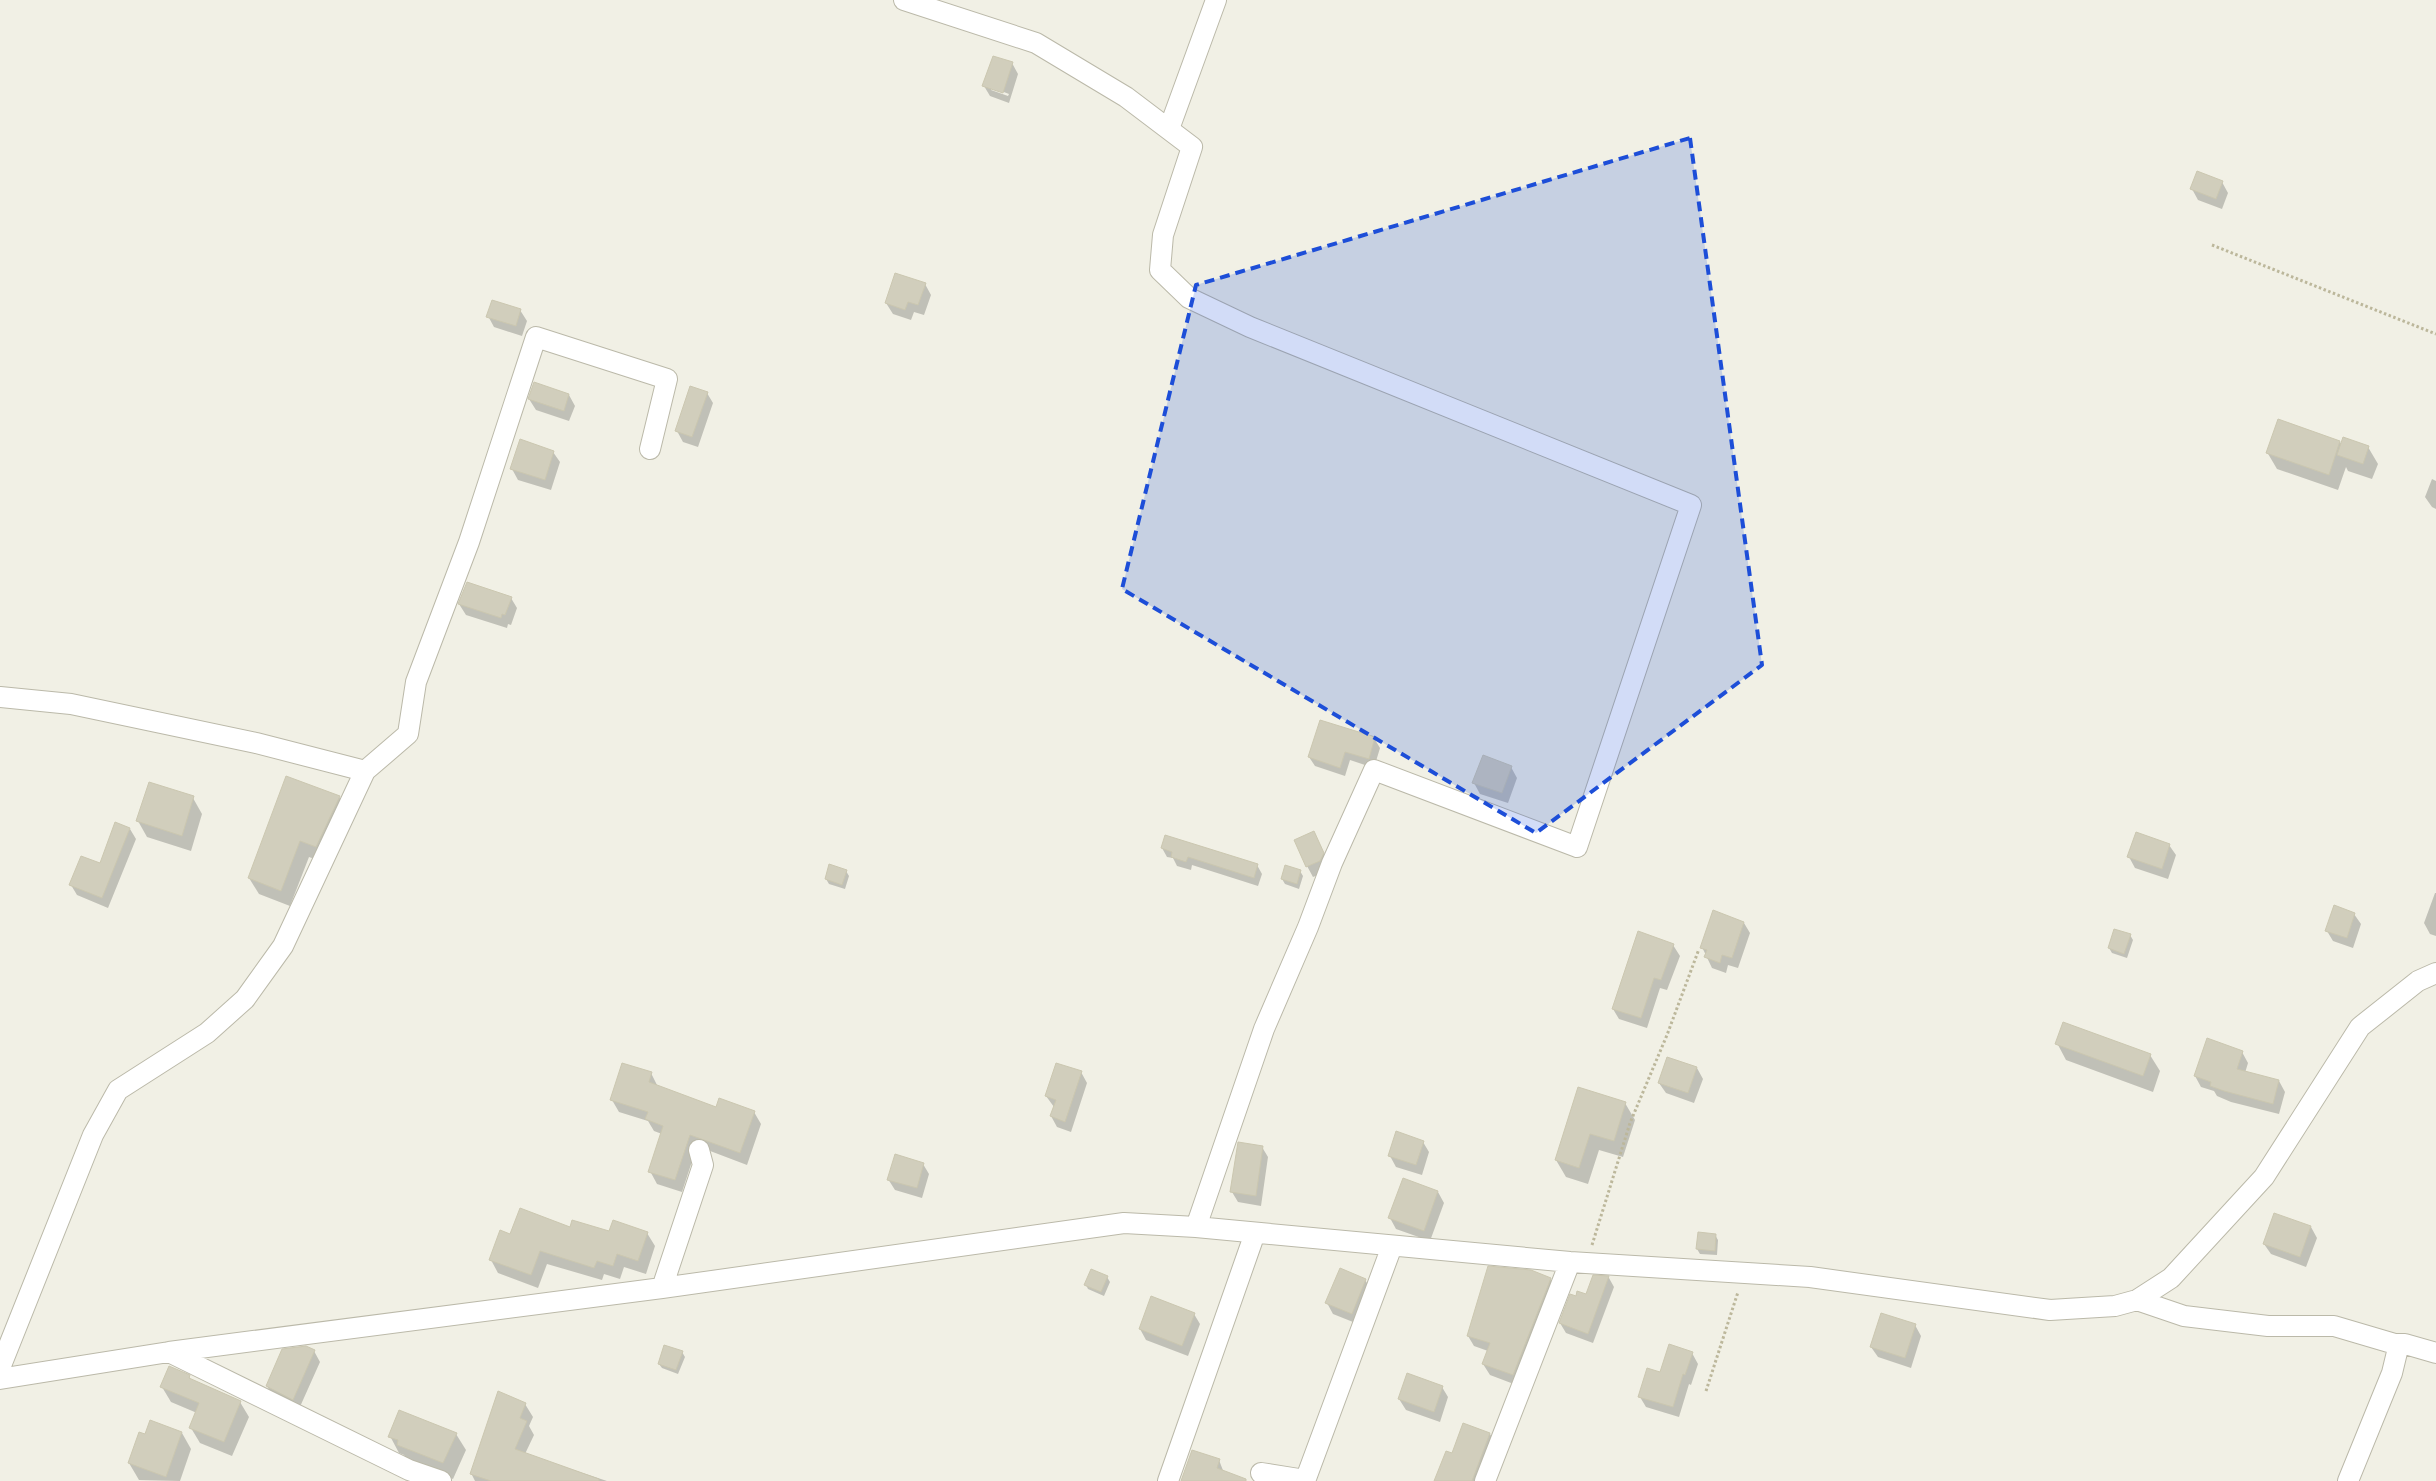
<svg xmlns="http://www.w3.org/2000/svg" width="2436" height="1481" font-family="Barlow,sans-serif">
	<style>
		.shadow { fill: #0003; fill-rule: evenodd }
		.building { fill: #d1cebc; stroke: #cbc7b0 }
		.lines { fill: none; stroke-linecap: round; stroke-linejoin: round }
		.minor-casing { stroke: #bbb9a9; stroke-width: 22 }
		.path { stroke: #bcb79b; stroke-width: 3; stroke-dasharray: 2.5 2.5; stroke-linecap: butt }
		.minor { stroke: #fff; stroke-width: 20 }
		.marked { fill: #1d4ed8; fill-opacity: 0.2; stroke: #1d4ed8; stroke-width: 4; stroke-dasharray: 10 6; stroke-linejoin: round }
	</style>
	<rect width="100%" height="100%" fill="#f1f0e5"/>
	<path class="shadow" d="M1012 63 1018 74 1009 103 990 96 984 86ZM991 87 1009 94 1008 96 991 90Z
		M2222 182 2228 193 2222 209 2198 200 2192 189Z
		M925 284 931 295 924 315 914 312 911 320 893 314 886 303Z
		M520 310 527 321 522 336 494 327 488 316Z
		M707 393 713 403 698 447 683 442 677 431Z
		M569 395 575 406 569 421 536 410 529 399Z
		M2340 442 2342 445 2368 447 2378 464 2372 479 2348 471 2346 467 2338 490 2277 469 2267 452Z
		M553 452 560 462 551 490 518 480 512 469Z
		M2432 479 2436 481V509L2432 507 2425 497Z
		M511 598 517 608 511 625 508 624 507 628 466 615 459 604Z
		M1374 738 1380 748 1374 768 1350 760 1345 776 1315 766 1309 757Z
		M1511 767 1517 778 1508 803 1480 794 1474 783Z
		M339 797 349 813 326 863 309 857 290 906 259 894 249 878Z
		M193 798 202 814 191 851 147 837 138 821Z
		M130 829 136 839 108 908 77 895 71 885 100 865Z
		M1314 833 1329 865 1326 872 1313 877 1307 866Z
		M2169 845 2176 855 2168 879 2135 868 2129 857Z
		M1162 848 1257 865 1262 874 1258 886 1192 865 1191 870 1177 866 1173 858 1167 857Z
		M846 871 849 876 845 889 829 884 826 879Z
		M1300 871 1303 876 1299 889 1285 884 1282 879Z
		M2435 893H2436V936L2430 934 2424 923Z
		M2354 914 2361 924 2353 948 2333 941 2327 931Z
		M1744 923 1750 933 1738 968 1728 965 1726 973 1712 968 1702 947Z
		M2130 935 2133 940 2127 958 2112 953 2109 948Z
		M1673 945 1680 956 1667 990 1660 988 1647 1028 1619 1019 1613 1009Z
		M2057 1043 2150 1055 2160 1071 2153 1092 2066 1060Z
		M2242 1052 2248 1063 2245 1073 2279 1081 2285 1092 2279 1114 2231 1102 2217 1096 2214 1091 2201 1087 2195 1076Z
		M1668 1058 1697 1068 1703 1079 1694 1103 1666 1093 1659 1083Z
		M1081 1072 1087 1083 1071 1132 1057 1127 1051 1116 1054 1107 1046 1096Z
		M651 1073 658 1087 717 1109 754 1112 761 1124 747 1165 697 1146 682 1192 657 1184 650 1171 662 1134 654 1131 648 1121 619 1112 612 1100Z
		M1625 1103 1635 1120 1623 1157 1599 1150 1588 1184 1566 1177 1556 1160Z
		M1423 1142 1429 1152 1422 1175 1396 1167 1390 1156Z
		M1262 1147 1268 1157 1261 1206 1238 1202 1232 1192Z
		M923 1164 929 1174 922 1198 895 1190 888 1179Z
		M1438 1192 1444 1203 1430 1241 1396 1229 1390 1218Z
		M2275 1215 2311 1227 2317 1238 2306 1267 2271 1254 2264 1244Z
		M570 1228 610 1233H647L655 1246 646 1274 624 1267 620 1279 604 1274 602 1280 547 1264 538 1288 498 1273 491 1260 511 1235Z
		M1715 1235 1718 1240 1717 1255 1700 1254 1697 1249Z
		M1107 1277 1110 1282 1104 1296 1088 1289 1086 1285Z
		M1594 1277 1609 1278 1614 1287 1593 1343 1566 1333 1560 1323 1576 1297 1587 1296Z
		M1550 1279 1556 1290 1519 1386 1490 1375 1483 1364 1488 1351 1474 1346 1468 1336Z
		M1365 1280 1372 1291 1358 1324 1333 1314 1327 1303Z
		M1194 1314 1200 1324 1188 1356 1146 1340 1140 1329Z
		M1915 1325 1921 1336 1911 1368 1878 1357 1871 1347Z
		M314 1351 320 1362 299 1409 273 1397 267 1386Z
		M682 1352 685 1357 678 1374 662 1368 659 1364Z
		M1692 1353 1698 1364 1691 1385 1689 1384 1679 1417 1646 1407 1640 1397 1661 1374Z
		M189 1376 191 1381 240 1402 249 1417 232 1456 200 1443 191 1428 197 1413 171 1402 162 1387Z
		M1442 1387 1448 1397 1440 1422 1406 1410 1399 1399Z
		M525 1404 533 1417 529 1426 534 1435 525 1454 607 1481H475L471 1473Z
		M1463 1425 1490 1434 1496 1445 1482 1481H1436L1453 1455Z
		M182 1433 191 1449 180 1481 139 1480 129 1463 145 1435Z
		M456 1434 466 1450 453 1479 407 1461 404 1455 399 1453 390 1436Z
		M1192 1451 1219 1460 1224 1473 1246 1481H1181Z"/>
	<path class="building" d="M993 56 1013 62 1003 93 982 86Z
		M2197 171 2223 181 2216 199 2190 189Z
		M895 273 926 283 918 305 908 302 905 310 885 303Z
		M492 300 521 309 516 326 486 317Z
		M534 382 569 394 564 411 528 399Z
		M690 386 708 392 692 437 675 431Z
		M2278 419 2340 441 2329 475 2266 453Z
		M2343 437 2369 446 2363 464 2337 455Z
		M520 439 554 451 545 480 510 469Z
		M467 582 512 597 505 615 502 614 501 618 458 604Z
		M1320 720 1375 737 1369 759 1345 752 1340 768 1308 757Z
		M1483 755 1512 766 1502 793 1472 783Z
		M286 776 340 796 316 847 300 841 281 891 248 878Z
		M149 782 194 796 182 836 136 821Z
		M115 822 130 828 102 898 69 885 81 856 100 863Z
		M1314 831 1324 853 1320 861 1306 867 1294 840Z
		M2136 832 2170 844 2162 869 2127 857Z
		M1165 835 1258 864 1254 878 1188 857 1186 862 1171 857 1172 852 1161 848Z
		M829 864 847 870 842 885 825 879Z
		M1285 865 1301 870 1297 884 1281 879Z
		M2334 905 2355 913 2347 938 2325 931Z
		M1713 910 1744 922 1732 958 1722 955 1720 963 1704 957 1707 950 1700 948Z
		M2114 929 2131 934 2124 954 2108 948Z
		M1638 931 1674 944 1661 980 1654 978 1641 1018 1612 1009Z
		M2063 1022 2151 1054 2143 1076 2055 1044Z
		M2207 1038 2243 1051 2237 1069 2279 1080 2273 1104 2224 1091 2210 1086 2211 1082 2194 1076Z
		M1667 1057 1697 1067 1688 1093 1658 1083Z
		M622 1063 652 1072 649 1082 716 1107 719 1098 755 1111 740 1153 690 1135 675 1180 648 1172 663 1126 645 1119 648 1112 610 1100Z
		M1056 1063 1082 1071 1065 1122 1050 1116 1056 1100 1045 1096Z
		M1578 1087 1626 1102 1614 1141 1590 1134 1579 1168 1555 1160Z
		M1396 1131 1424 1141 1416 1165 1388 1156Z
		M1238 1142 1263 1146 1256 1196 1230 1192Z
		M895 1154 924 1163 917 1188 887 1180Z
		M1403 1178 1438 1191 1424 1231 1388 1218Z
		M520 1208 570 1227 572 1220 609 1231 613 1220 648 1232 638 1261 617 1254 613 1266 597 1261 594 1268 540 1251 531 1275 489 1260 500 1230 510 1234Z
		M2274 1213 2311 1226 2300 1257 2263 1244Z
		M1698 1232 1716 1234 1715 1251 1696 1249Z
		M1488 1266 1531 1270 1551 1278 1513 1375 1482 1364 1490 1343 1467 1336Z
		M1340 1268 1366 1279 1352 1314 1325 1303Z
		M1091 1269 1108 1276 1101 1292 1084 1285Z
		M1593 1275 1609 1276 1588 1334 1559 1323 1570 1294 1576 1296 1577 1291 1586 1294Z
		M1151 1296 1195 1313 1182 1346 1139 1329Z
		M1881 1313 1916 1324 1905 1358 1870 1347Z
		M1669 1344 1693 1352 1685 1375 1683 1374 1673 1407 1638 1397 1647 1368 1660 1372Z
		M664 1345 683 1351 676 1370 658 1364Z
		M306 1346 315 1350 293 1400 266 1386 282 1349Z
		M169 1366 190 1375 189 1378 241 1401 224 1442 189 1428 199 1403 160 1387Z
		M1407 1373 1443 1386 1434 1412 1398 1399Z
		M498 1391 526 1403 520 1418 527 1421 515 1449 599 1479V1481H491L470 1474Z
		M399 1410 457 1433 443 1463 397 1445 398 1440 388 1437Z
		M150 1420 182 1432 166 1477 128 1463 139 1432 145 1434Z
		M1463 1423 1490 1433 1472 1481H1434L1446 1451 1452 1453Z
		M1192 1450 1220 1459 1217 1468 1246 1479V1481H1181Z"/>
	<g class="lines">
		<g class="minor-casing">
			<path id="minor" d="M904 0 1036 43 1126 97 1192 147 1163 235 1160 270 1189 298 1250 327 1691 505 1577 847 1374 770 1332 863 1308 927 1264 1029 1196 1227
				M1169 129 1216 0
				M0 697 71 704 256 743 365 771 283 946 245 999 207 1033 118 1090 93 1135 0 1368
				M365 771 408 734 416 682 469 542 536 337 667 379 650 449
				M662 1288 703 1165 699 1150
				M2137 1300 2184 1316 2268 1326H2334L2395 1344 2398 1348 2392 1373 2348 1481
				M2395 1344H2405L2436 1353
				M169 1352 409 1470 441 1481
				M0 1379 169 1352 662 1288 1124 1223 1196 1227 1570 1262 1810 1277 2050 1310 2115 1306 2137 1300 2171 1278 2264 1177 2360 1027 2418 981 2436 973
				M1261 1473 1305 1480
				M1168 1481 1255 1233
				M1305 1481 1392 1246
				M1485 1481 1570 1262"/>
		</g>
		<path class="path" d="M2212 245 2436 334
			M1592 1245 1630 1123 1667 1035 1699 949
			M1706 1391 1738 1292"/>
		<use href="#minor" class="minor"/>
	</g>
	<path class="marked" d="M1690 138 1762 665 1536 833 1122 589 1196 285Z"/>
</svg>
